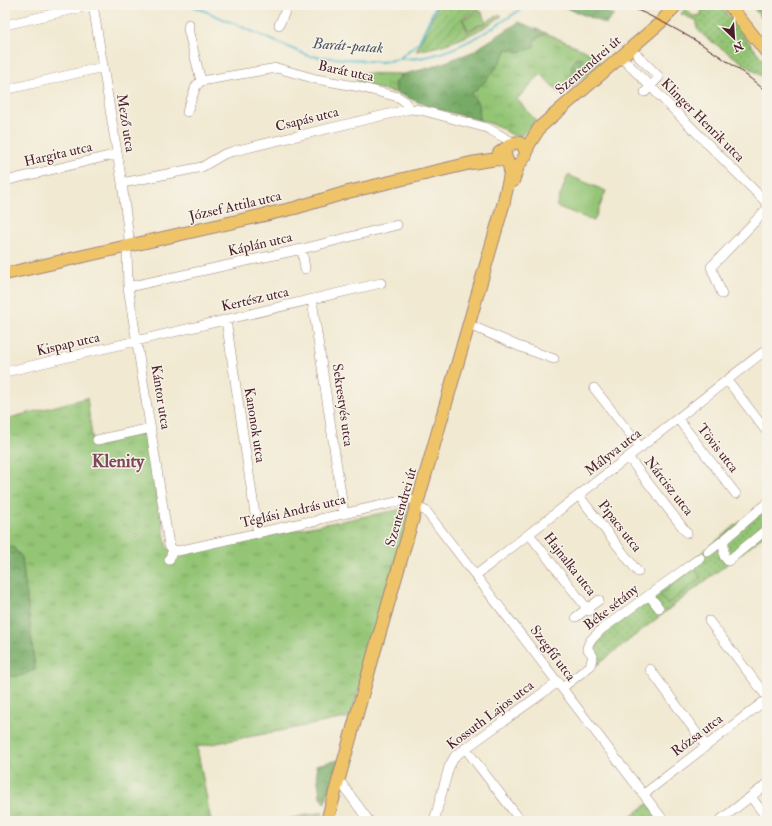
<svg xmlns="http://www.w3.org/2000/svg" width="772" height="826" font-family="'IM FELL Double Pica',serif">
	<style>
		.grass { fill: url(#grass-tufts); stroke: #6e7250 }
		.forest { fill: url(#forest-crowns); stroke: #606448 }
		.park { fill: url(#park-dots); stroke: #6e7250 }
		.garden { fill: url(#garden-furrows); stroke: #6e7250 }
		.pitch { fill: #93c575; stroke: #6e7250 }
		.lines { fill: none; stroke-linecap: round; stroke-linejoin: round }
		.stream { stroke: #4cb7c9; stroke-width: 2 }
		.minor-casing { stroke: #9e847e; stroke-width: 10 }
		.major-casing { stroke: #9e847e; stroke-width: 14 }
		.minor { stroke: #fff; stroke-width: 9 }
		.major { stroke: #efc469; stroke-width: 12 }
		.tram { stroke: #4a1f2b; stroke-width: 1 }
		.labels { text-anchor: middle; dominant-baseline: central; stroke-width: 3; stroke-linejoin: round; paint-order: stroke }
		.street-label { font-size: 14px; fill: #4a1f2b; stroke: #f7f3e8 }
		.water-label { font-size: 15px; font-style: italic; fill: #4b5462; stroke: #f7f3e8 }
		.district-label { font-size: 18px; font-weight: bold; fill: #80475a; stroke: #f7f3e8 }
	</style>
	<defs>
		<pattern id="grass-tufts" width="24" height="20" patternUnits="userSpaceOnUse"><rect width="24" height="20" fill="#93c575"/><path d="M3 7l-1-3M5 7V3M7 7l1-3M15 17l-1-3M17 17v-4M19 17l1-3" fill="none" stroke="#7a9f60"/></pattern>
		<pattern id="forest-crowns" width="20" height="18" patternUnits="userSpaceOnUse"><rect width="20" height="18" fill="#76aa66"/><path d="M2 6a3 3 0 1 1 6 0M12 15a3 3 0 1 1 6 0" fill="none" stroke="#638a54"/></pattern>
		<pattern id="park-dots" width="8" height="8" patternUnits="userSpaceOnUse"><rect width="8" height="8" fill="#93c575"/><path d="M2 2h.1M6 6h.1" fill="none" stroke="#7a9f60" stroke-width="1.8" stroke-linecap="round"/></pattern>
		<pattern id="garden-furrows" width="10" height="10" patternUnits="userSpaceOnUse"><rect width="10" height="10" fill="#93c575"/><path d="M-1 1l2-2M0 10L10 0M9 11l2-2" fill="none" stroke="#7a9f60"/></pattern>
	</defs>
	<rect width="100%" height="100%" fill="#f7f3e8"/>
	<filter id="ink" filterUnits="userSpaceOnUse"><feTurbulence type="fractalNoise" baseFrequency=".025" numOctaves="2"/><feDisplacementMap in="SourceGraphic" scale="8" xChannelSelector="R" yChannelSelector="G"/><feConvolveMatrix kernelMatrix="1 2 1 2 8 2 1 2 1" color-interpolation-filters="sRGB"/></filter>
	<filter id="wash" filterUnits="userSpaceOnUse"><feTurbulence type="fractalNoise" baseFrequency=".012" numOctaves="4" result="noise"/><feDisplacementMap in="SourceGraphic" scale="16" xChannelSelector="R" yChannelSelector="G"/><feGaussianBlur stdDeviation="0.9" result="paint"/><feColorMatrix in="noise" values="0 0 0 0 0 0 0 0 0 0 0 0 0 0 0 0 0 1.4 0 .05"/><feComposite in="paint" operator="in"/></filter>
	<g filter="url(#wash)">
		<rect width="100%" height="100%" fill="#f1e9d1"/>
		<path class="grass" d="M546 33 592 54 600 62 562 96 541 74 517 99 536 121 520 137 514 136 498 126 479 120V104L470 94C486 83 498 67 507 49L519 51Z
			M352 73 404 74 394 83 397 93 360 84Z
			M87 398 93 444 146 431 167 548 176 553 408 508 405 527 351 717 197 747 211 821H5V419Z
			M323 812 320 821H274Z"/>
		<path class="forest" d="M559 5H587L614 15 606 24Z
			M751 5H767V21L765 22Z
			M519 22 546 33 535 39 533 48 519 52 507 49C499 67 486 83 470 94L479 104V120L432 108 397 93 394 83 404 74 429 68 472 52Z
			M577 57 582 58C584 66 582 71 576 75L572 72 571 66Z
			M5 546 13 547 22 557 35 669 24 675 5 677Z
			M339 760 325 803 320 796 316 765Z"/>
		<path class="park" d="M702 5H720L767 65V80L704 36 697 29V21L681 14 685 8 693 16 701 15Z
			M767 500V533L597 665 596 638Z
			M650 802 664 821H625Z"/>
		<path class="garden" d="M438 5H479V10L462 19 468 32 500 14 502 16C475 35 448 46 416 51Z"/>
		<path class="pitch" d="M481 11 486 22 468 30 463 20Z
			M568 175 606 191 594 221 556 206Z
			M694 568 701 578 667 604 660 595Z"/>
		<g class="lines">
			<path class="stream" d="M191 5 309 56 381 62 399 59 419 42 436 5
				M400 59C408 59 416 59 425 57 460 51 498 25 527 5"/>
		</g>
	</g>
	<g filter="url(#ink)">
		<g class="lines">
			<g class="minor-casing">
				<path id="minor" d="M93 5 122 183 129 238 127 250 128 287 169 545 173 550
					M189 24 188 29 201 81 277 68 316 79 360 87 398 97 403 100 410 109
					M5 25 92 5
					M279 25 288 5
					M637 55 659 77 645 92
					M620 56 767 203
					M5 90 103 67
					M187 112 196 86 201 81
					M5 181 117 154
					M122 183 202 167 224 154 234 151 410 109 421 110 487 128 514 143
					M302 249 305 269
					M128 287 302 249 397 225
					M722 294 711 267 767 209
					M312 300 344 514
					M226 320 258 534
					M470 325 518 346 554 359
					M5 372 381 283
					M728 381 767 432
					M594 388 641 448
					M678 419 736 494
					M97 440 151 428
					M628 457 687 533
					M579 496 638 572
					M767 503 724 540V556L728 561 767 529
					M417 507 426 511 664 821
					M529 534 589 611
					M173 550 178 551 306 522H314L320 519 410 499 418 501
					M708 552 724 540
					M169 560 173 550
					M476 575 767 349
					M649 595 659 608
					M576 617 599 600
					M709 621 767 697
					M650 669 706 746
					M562 688 590 666 593 656 587 648 590 641 602 629 700 558
					M465 748 521 821
					M339 780 369 821
					M644 794 767 699
					M751 797 767 818
					M434 821 449 767 455 756 558 682
					M719 821 767 784"/>
			</g>
			<g class="major-casing">
				<path id="major" d="M729 5 767 53
					M499 153C509 147 519 133 526 152
					M513 181 518 166 526 155 528 146 540 127 661 22 676 5
					M5 274 295 208 348 192 471 163 497 159 507 161
					M327 821 374 653 504 202C505 192 510 181 510 171 510 162 503 158 505 149"/>
			</g>
			<use href="#minor" class="minor"/>
			<use href="#major" class="major"/>
			<path class="tram" d="M626 5C676 26 726 57 767 92"/>
		</g>
	</g>
	<g class="labels">
		<g class="street-label">
			<text transform="translate(588 65) rotate(-41)">Szentendrei út</text>
			<text transform="translate(346 71) rotate(12)">Barát utca</text>
			<text transform="translate(307 119) rotate(-14)">Csapás utca</text>
			<text transform="translate(703 120) rotate(45)">Klinger Henrik utca</text>
			<text transform="translate(126 123) rotate(81)">Mező utca</text>
			<text transform="translate(58 154) rotate(-13)">Hargita utca</text>
			<text transform="translate(235 206) rotate(-13)">József Attila utca</text>
			<text transform="translate(260 244) rotate(-13)">Káplán utca</text>
			<text transform="translate(255 299) rotate(-13)">Kertész utca</text>
			<text transform="translate(68 344) rotate(-13)">Kispap utca</text>
			<text transform="translate(161 397) rotate(81)">Kántor utca</text>
			<text transform="translate(343 405) rotate(82)">Sekrestyés utca</text>
			<text transform="translate(255 425) rotate(81)">Kanonok utca</text>
			<text transform="translate(718 448) rotate(52)">Tövis utca</text>
			<text transform="translate(613 452) rotate(-38)">Mályva utca</text>
			<text transform="translate(669 486) rotate(52)">Nárcisz utca</text>
			<text transform="translate(401 507) rotate(-74)">Szentendrei út</text>
			<text transform="translate(293 511) rotate(-13)">Téglási András utca</text>
			<text transform="translate(620 526) rotate(52)">Pipacs utca</text>
			<text transform="translate(570 564) rotate(52)">Hajnalka utca</text>
			<text transform="translate(611 607) rotate(-38)">Béke sétány</text>
			<text transform="translate(553 653) rotate(53)">Szegfű utca</text>
			<text transform="translate(490 715) rotate(-37)">Kossuth Lajos utca</text>
			<text transform="translate(697 735) rotate(-37)">Rózsa utca</text>
		</g>
		<g class="water-label">
			<text transform="translate(348 46) rotate(4)">Barát-patak</text>
		</g>
		<g class="district-label">
			<text x="118" y="461">Klenity</text>
		</g>
	</g>
	<rect width="772" height="826" fill="none" stroke="#f7f3e8" stroke-width="20"/>
	<g transform="translate(734 38) rotate(155)" stroke="#f7f3e8" stroke-width="3" paint-order="stroke">
	<path d="M0-3L7 15L0 10L-7 15Z" fill="#4a1f2b"/>
	<text y="-6" font-size="11" font-weight="bold" text-anchor="middle" fill="#4a1f2b">N</text>
	</g>
</svg>
